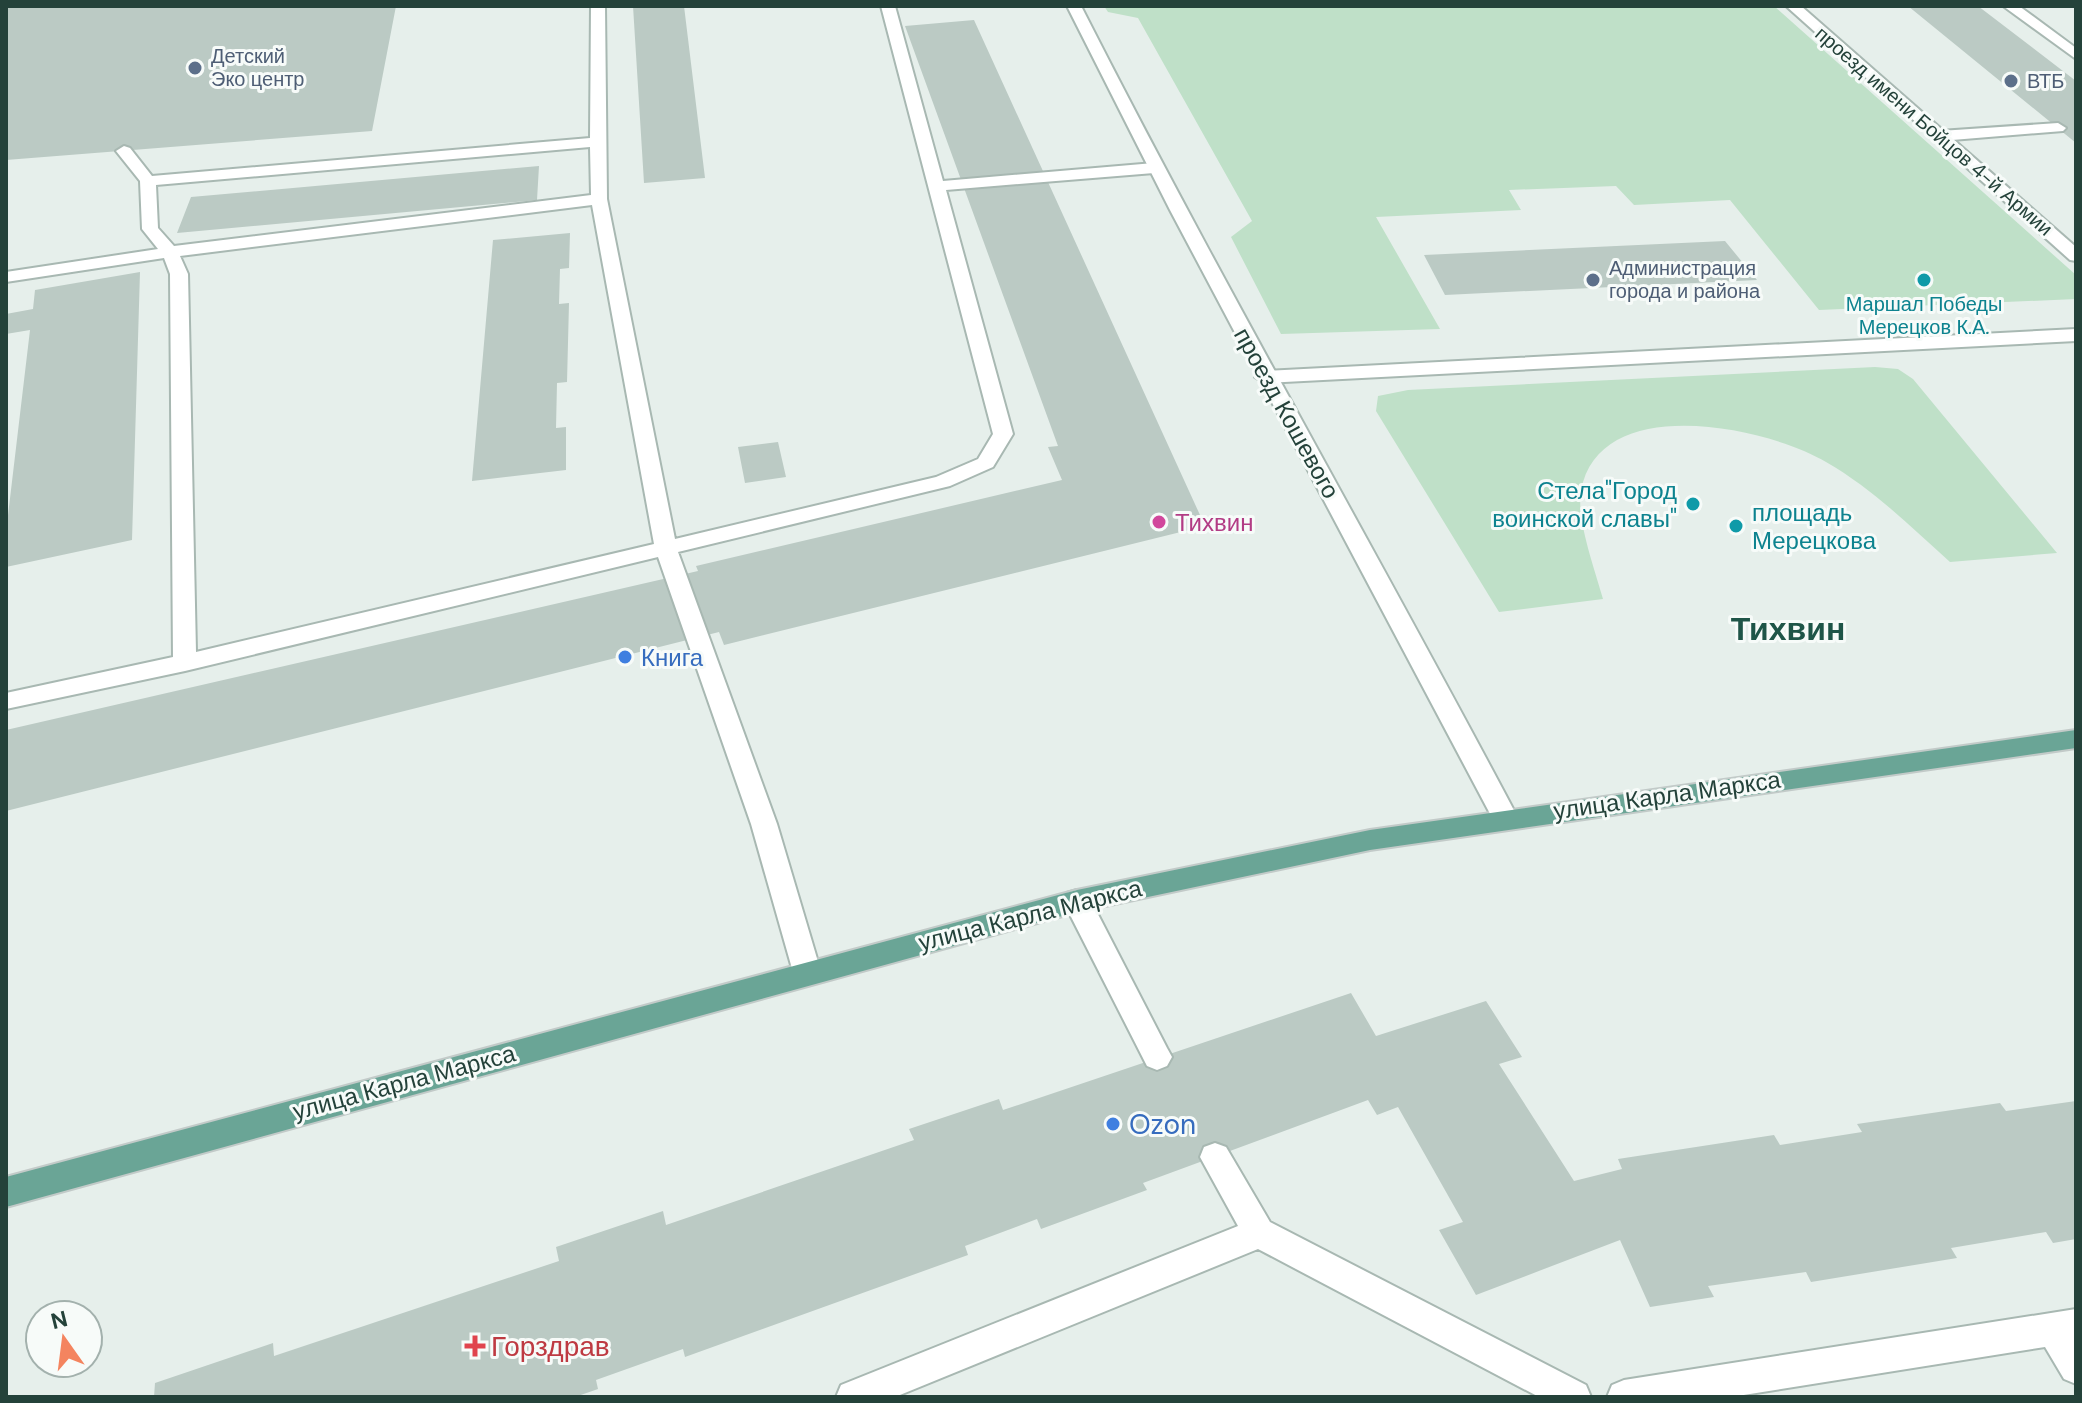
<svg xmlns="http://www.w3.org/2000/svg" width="2082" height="1403" font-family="'DM Sans',sans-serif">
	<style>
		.green { fill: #bfe0c8 }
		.building { fill: #bbcac4 }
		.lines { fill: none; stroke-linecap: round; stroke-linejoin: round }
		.service-casing { stroke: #a8b8b2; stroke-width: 4 }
		.minor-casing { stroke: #a8b8b2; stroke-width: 4 }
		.tertiary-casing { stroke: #a8b8b2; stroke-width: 4 }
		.primary-casing { stroke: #c2cac8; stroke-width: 4 }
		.service { fill: #fff; fill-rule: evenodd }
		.minor { fill: #fff; fill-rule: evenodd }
		.tertiary { fill: #fff; fill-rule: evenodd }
		.primary { fill: #6aa596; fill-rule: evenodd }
		.service-dot { fill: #5c6f8a; stroke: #f7fbf9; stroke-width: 3 }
		.culture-dot { fill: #0f9aa8; stroke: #f7fbf9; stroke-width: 3 }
		.hotel-dot { fill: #d1479c; stroke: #f7fbf9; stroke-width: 3 }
		.shop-dot { fill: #3f7fe0; stroke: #f7fbf9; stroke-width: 3 }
		.health-dot { fill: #e0444e; stroke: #f7fbf9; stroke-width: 3 }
		.labels { text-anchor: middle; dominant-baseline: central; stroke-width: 6; stroke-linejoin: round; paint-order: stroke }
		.far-service-label { font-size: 20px; fill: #4e5e75; stroke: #f7fbf9; text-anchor: start }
		.far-street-label { font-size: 20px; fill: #24423a; stroke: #f7fbf9 }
		.far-culture-label { font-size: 20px; fill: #0d838f; stroke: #f7fbf9 }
		.street-label { font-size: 24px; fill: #24423a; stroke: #f7fbf9 }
		.culture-label { font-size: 24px; fill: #0d838f; stroke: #f7fbf9; text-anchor: end }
		.hotel-label { font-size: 24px; fill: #b23c85; stroke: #f7fbf9; text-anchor: start }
		.shop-label { font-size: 24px; fill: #366cbe; stroke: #f7fbf9; text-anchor: start }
		.near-shop-label { font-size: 28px; fill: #366cbe; stroke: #f7fbf9; text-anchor: start }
		.near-health-label { font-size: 28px; fill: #be3a42; stroke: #f7fbf9; text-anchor: start }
		.district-label { font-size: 32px; font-weight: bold; fill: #1f5548; stroke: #f7fbf9 }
	</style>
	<rect width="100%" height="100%" fill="#e6efeb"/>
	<path class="green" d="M1104 6H1774L2076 275V299L1819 310 1730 200 1634 205 1616 186 1509 190 1521 210 1376 217 1440 329 1281 334 1231 237 1252 221 1138 18 1108 12Z
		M1875 367 1898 369 1913 379 2057 553 1950 562C1910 526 1873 489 1826 462 1767 427 1599 391 1581 491 1576 519 1595 570 1603 599L1499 612 1376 411 1378 396 1408 390Z"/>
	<path class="building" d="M6 6H396L372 131 6 160Z
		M633 6H684L705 178 644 183Z
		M1908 6H1978L2076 81V143Z
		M974 20 1205 526 724 645 719 632 6 811V730L698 571 696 566 1062 480 1048 447 1058 446 905 26Z
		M539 166 537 200 177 233 191 197Z
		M570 233 569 268 560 269 559 304 569 303 567 382 557 383 556 428 566 427V470L472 481 493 240Z
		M1725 241 1757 280 1445 295 1424 255Z
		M140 272 132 540 6 567V532L30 330 6 334V314L33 309 35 290Z
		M778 442 786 477 745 483 738 447Z
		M1351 993 1376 1036 1486 1001 1522 1057 1499 1064 1574 1181 1622 1169 1618 1159 1774 1135 1780 1145 1862 1132 1857 1124 2000 1103 2006 1111 2076 1101V1239L2053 1243 2046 1232 1951 1248 1957 1258 1811 1282 1806 1272 1708 1286 1714 1297 1650 1307 1620 1240 1476 1295 1439 1230 1463 1222 1398 1107 1377 1115 1368 1100 1143 1183 1147 1190 1041 1229 1037 1219 965 1246 968 1255 685 1357 683 1349 596 1380 598 1389 575 1397H154L155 1383 273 1343 274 1356 559 1261 556 1247 663 1211 666 1225 914 1140 909 1129 999 1099 1003 1110Z"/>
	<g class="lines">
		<g class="service-casing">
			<path id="service" d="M591 6H605L607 199 675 539 936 477 978 459 993 434 881 6H895L943 181 1154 163 1162 168 1154 173 946 190 1013 434 993 467 950 486 678 552 777 824 821 972 817 980 807 984 797 980 793 972 751 824 658 557 185 671 6 709V693L173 657 170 274 164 258 6 282V272L158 249 142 229 140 181 116 151 124 146 130 148 152 176 590 138ZM590 147 591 195 174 246 158 228 156 185ZM592 205 654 544 196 652 188 274 180 256Z
				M2003 6H2019L2076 48V59Z
				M2058 123 2066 128 2063 131 1940 141 1932 136 1940 131Z
				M2076 329V341L1265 383 1255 377 1265 371Z
				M1077 890 1087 893 1167 1048 1172 1057 1167 1066 1157 1070 1147 1066 1063 901 1067 893Z
				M1215 1143 1226 1147 1270 1222 1586 1385 1591 1397H1539L1258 1249 895 1397H836L841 1385 1238 1226 1200 1157 1204 1147Z
				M2076 1309V1384L2064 1379 2045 1347 1731 1397H1607L1612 1385 1624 1380Z"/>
		</g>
		<g class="minor-casing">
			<path id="minor" d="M1067 6H1081C1220 280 1374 546 1518 818L1514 825 1505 828 1496 825 1170 210Z"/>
		</g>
		<g class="tertiary-casing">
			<path id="tertiary" d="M1786 6H1801L2076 247V261L2070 260Z"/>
		</g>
		<g class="primary-casing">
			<path id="primary" d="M2076 730V748L1370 850 1077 912 6 1207V1177L1077 890 1370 830Z"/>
		</g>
		<use href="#service" class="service"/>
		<use href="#minor" class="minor"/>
		<use href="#tertiary" class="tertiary"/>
		<use href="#primary" class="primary"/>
	</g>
	<g class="service-dot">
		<circle cx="195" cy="68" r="8"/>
		<circle cx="2011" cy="81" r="8"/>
		<circle cx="1593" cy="280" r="8"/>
	</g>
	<g class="culture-dot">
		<circle cx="1924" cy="280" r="8"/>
		<circle cx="1693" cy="504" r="8"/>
		<circle cx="1736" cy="526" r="8"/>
	</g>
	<circle class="hotel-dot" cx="1159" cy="522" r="8"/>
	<g class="shop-dot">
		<circle cx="625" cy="657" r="8"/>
		<circle cx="1113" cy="1124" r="8"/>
	</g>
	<path class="health-dot" d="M471 1334h8v8h8v8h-8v8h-8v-8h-8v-8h8z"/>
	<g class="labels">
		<g class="far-service-label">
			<text x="211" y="56">Детский<tspan x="211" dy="23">Эко центр</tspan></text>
			<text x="2027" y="81">ВТБ</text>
			<text x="1609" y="268">Администрация<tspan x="1609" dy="23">города и района</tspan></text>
		</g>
		<g class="far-street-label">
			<text transform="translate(1934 131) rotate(41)">проезд имени Бойцов 4-й Армии</text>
		</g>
		<g class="far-culture-label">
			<text x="1924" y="304">Маршал Победы<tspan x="1924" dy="23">Мерецков К.А.</tspan></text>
		</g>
		<g class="street-label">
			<text transform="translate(1287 413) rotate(61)">проезд Кошевого</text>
			<text transform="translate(1667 795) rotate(-8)">улица Карла Маркса</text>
			<text transform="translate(1030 915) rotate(-14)">улица Карла Маркса</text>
			<text transform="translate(404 1082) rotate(-15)">улица Карла Маркса</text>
		</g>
		<g class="culture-label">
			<text x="1677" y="490">Стела"Город<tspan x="1677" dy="28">воинской славы"</tspan></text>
			<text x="1752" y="512" text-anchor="start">площадь<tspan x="1752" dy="28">Мерецкова</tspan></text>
		</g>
		<g class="hotel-label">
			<text x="1175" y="522">Тихвин</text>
		</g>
		<g class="shop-label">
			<text x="641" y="657">Книга</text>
		</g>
		<g class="near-shop-label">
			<text x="1129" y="1124">Ozon</text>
		</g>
		<g class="near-health-label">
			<text x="491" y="1346">Горздрав</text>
		</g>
		<g class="district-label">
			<text x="1788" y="629">Тихвин</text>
		</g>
	</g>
	<rect width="2082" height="1403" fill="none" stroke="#24423a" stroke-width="16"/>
	<g transform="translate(64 1339) rotate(346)"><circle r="38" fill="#f7fbf9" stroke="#a3b1ad" stroke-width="2"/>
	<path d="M0-6L14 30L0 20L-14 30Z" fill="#f4845f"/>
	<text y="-12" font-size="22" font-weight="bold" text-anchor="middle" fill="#24423a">N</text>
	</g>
</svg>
